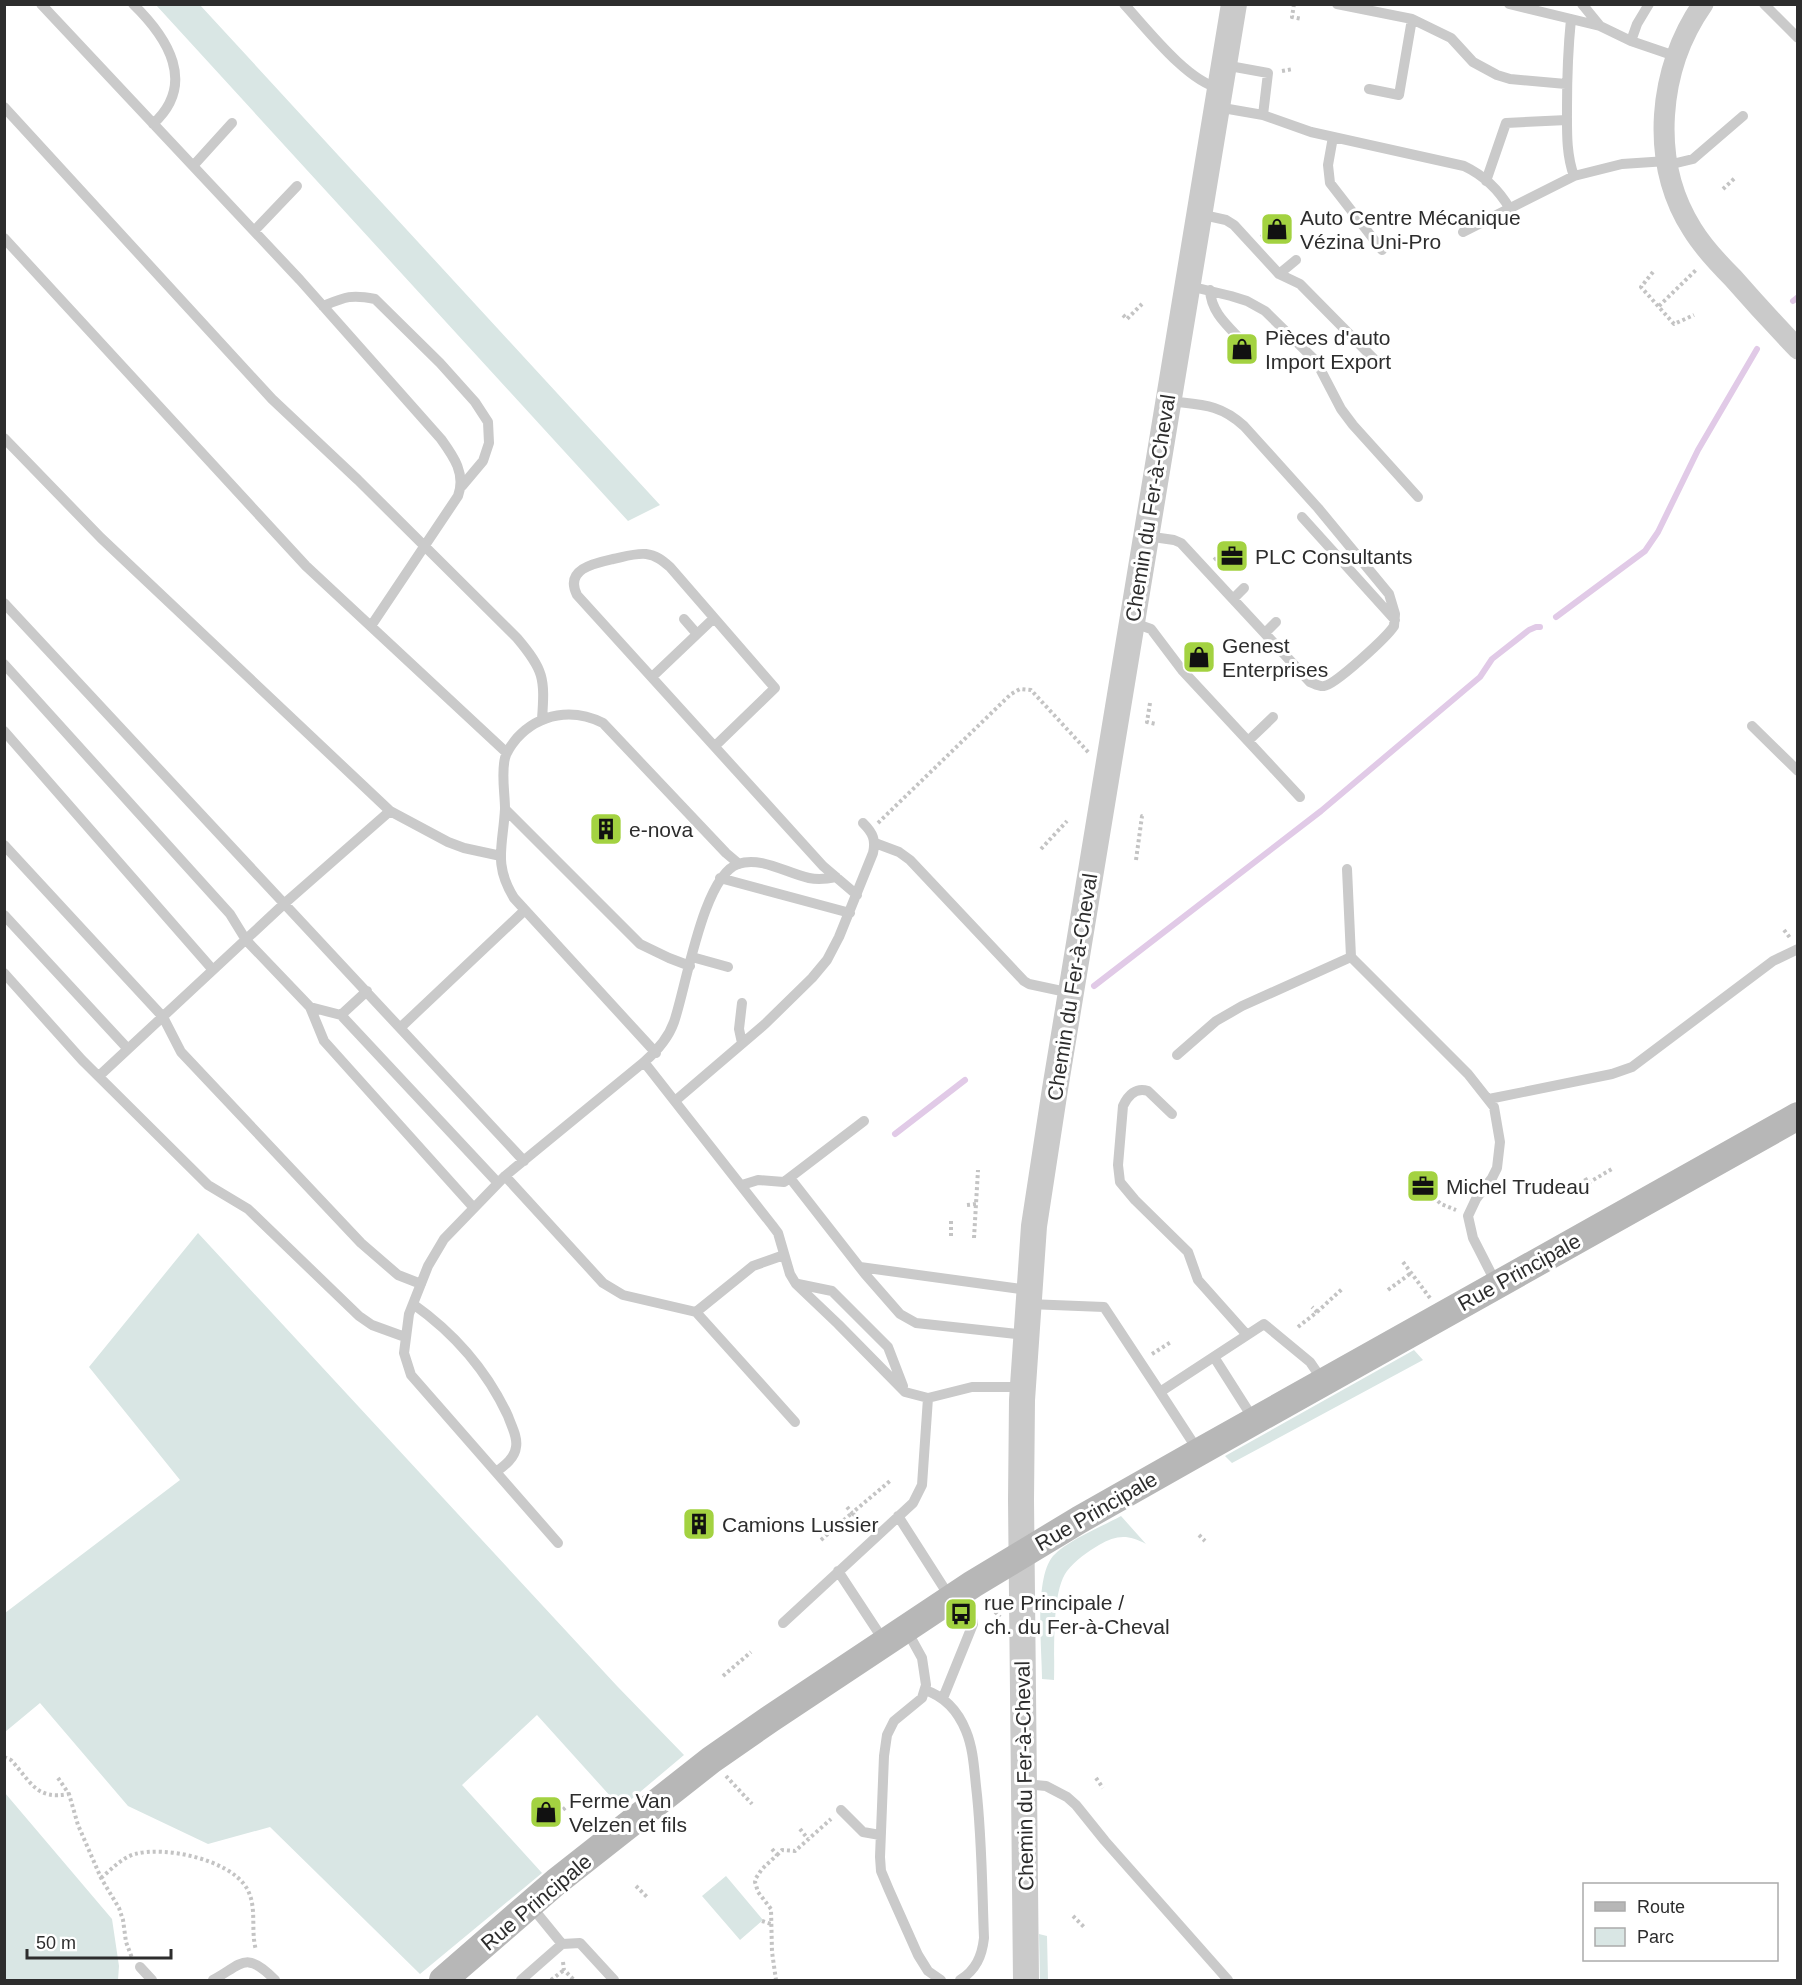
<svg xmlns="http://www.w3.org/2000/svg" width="1802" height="1985" font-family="Helvetica,sans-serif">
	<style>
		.green { fill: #d9e6e4 }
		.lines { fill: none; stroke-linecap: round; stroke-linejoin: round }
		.stream { stroke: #e1cae7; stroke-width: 6 }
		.path { stroke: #c4c4c4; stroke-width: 4; stroke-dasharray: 3 3; stroke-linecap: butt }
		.service { stroke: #cacaca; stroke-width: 10 }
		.minor { stroke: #cacaca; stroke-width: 21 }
		.tertiary { stroke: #cacaca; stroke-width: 26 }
		.secondary { stroke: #b7b7b7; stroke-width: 28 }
		.labels { text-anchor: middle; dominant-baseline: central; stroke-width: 6; stroke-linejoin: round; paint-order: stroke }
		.poi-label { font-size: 21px; fill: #2d2d2d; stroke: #fff; text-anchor: start }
		.street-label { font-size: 21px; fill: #2d2d2d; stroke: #fff }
	</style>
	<rect width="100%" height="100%" fill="#fff"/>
	<path class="green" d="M156 5H200L660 505 628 521Z
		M198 1233 617 1686 684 1755 621 1808 537 1715 462 1785 542 1873 420 1974 270 1827 208 1844 128 1806 40 1703 5 1732V1613L180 1480 89 1367Z
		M1414 1350 1423 1360 1232 1463 1225 1456Z
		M1121 1516 1146 1544C1128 1534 1116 1535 1099 1545 1087 1552 1076 1560 1067 1571 1051 1592 1055 1653 1054 1680L1042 1679C1042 1650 1034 1578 1053 1556 1068 1540 1101 1527 1121 1516Z
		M5 1793 112 1919 119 1966 118 1980H5Z
		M726 1876 763 1920 740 1940 702 1896Z
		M1039 1934 1047 1936 1048 1980H1040Z"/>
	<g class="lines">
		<path class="stream" d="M1793 301 1798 297
			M1556 617 1645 551 1658 532 1698 450 1757 349
			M1094 986 1321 811 1480 677 1492 659 1529 630 1536 627H1540
			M895 1134 965 1080"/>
		<path class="path" d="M1294 4 1292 17 1302 19
			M1282 71 1293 69
			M1723 189 1736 177
			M1261 237 1270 230
			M1653 272 1641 287 1674 324 1694 315
			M1659 306 1696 270
			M1123 315 1127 319 1142 304
			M1214 560 1225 551
			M1150 703 1147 722 1156 724
			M878 823 1011 694 1020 689 1031 690 1089 753
			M1041 849 1067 821
			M1136 860 1142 816H1145
			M1784 930 1791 939
			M1585 1178 1588 1183 1612 1169
			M1429 1193 1441 1204 1456 1210
			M967 1205 976 1204
			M951 1221V1236
			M974 1238 978 1170
			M1403 1262 1430 1298
			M1388 1290 1411 1273
			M1317 1312 1342 1289
			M1298 1327 1317 1312 1312 1307
			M1152 1354 1171 1342
			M847 1507 852 1513 890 1481
			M1199 1535 1205 1541
			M821 1540 852 1513 867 1527
			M987 1603 1000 1617
			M723 1676 751 1652
			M4 1757 11 1760C32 1783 36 1800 69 1794
			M726 1776 752 1804
			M58 1778 69 1794 78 1825 101 1878 119 1908 123 1920 126 1942 132 1958
			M1096 1778 1103 1788
			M550 1816 552 1819 566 1807
			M800 1829 808 1839
			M772 1849 777 1855 762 1869 756 1878 755 1882 758 1892 771 1909 772 1952 776 1980
			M777 1855 782 1850 795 1851 831 1819
			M101 1878C112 1869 121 1858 135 1854 165 1846 228 1859 246 1887 258 1906 250 1929 256 1950
			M636 1886 648 1898
			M1073 1916 1084 1927
			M762 1921 771 1924
			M563 1962 564 1970 574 1980
			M551 1980 564 1970"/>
		<path class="service" d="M41 4 300 280 441 439C454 457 466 474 458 496L371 626
			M133 4C168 38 197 84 153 124
			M1124 4C1147 29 1187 81 1219 88
			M1337 4 1412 19 1399 95 1369 89
			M1509 4 1600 26 1631 41
			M1582 4 1600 26
			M1649 4 1637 24 1631 41 1675 56
			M1764 4 1798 38
			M1412 19 1451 38 1473 62 1497 75 1510 79 1566 84
			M1571 19C1568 49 1567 77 1567 107 1567 131 1566 154 1574 176
			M4 107 272 399 358 480 517 638C544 670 545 678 542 719
			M1217 107 1263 115 1268 73 1224 65
			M1263 115 1311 132 1464 166C1483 175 1499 190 1510 209
			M1333 137 1328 165 1330 183 1382 250
			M1668 165 1693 159 1743 116
			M193 166 232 123
			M1486 181 1506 123 1567 120
			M1199 214 1226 220 1234 225 1279 274 1300 284 1375 360
			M254 231 297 186
			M1463 232 1574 176 1622 164 1667 161
			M4 238 306 566 507 753
			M1279 274 1296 260
			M1189 286 1231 296 1247 301 1265 311 1316 361 1341 409 1353 425 1418 497
			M1210 290C1211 312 1227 325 1241 340
			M323 306C345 297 351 294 375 299L440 363 475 402 488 422 489 443 483 461 462 486
			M4 438 101 538 390 811 448 842 464 848 501 856
			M1302 517 1395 620
			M1146 536 1174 540 1181 543 1310 682C1315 684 1320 687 1324 686 1335 685 1387 637 1394 626L1395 614 1389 594 1318 508 1244 426C1219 403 1200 405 1168 401
			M1233 599 1244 588
			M4 603 524 1161
			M684 619 697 634
			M1131 622 1151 629 1182 670 1300 797
			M1265 633 1276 622
			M4 664 230 914 246 940 310 1007 341 1015
			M652 677 714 618
			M1752 726 1798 771
			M4 731 213 970
			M1248 741 1273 717
			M715 746 775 688 670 567C663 561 656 555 646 554 635 553 623 557 613 559 595 563 564 569 577 595L823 866 857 895
			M505 809C503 846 493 864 514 898L656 1053
			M875 843 899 852 910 860 1024 981 1029 984 1071 993
			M4 845 163 1017 181 1052 361 1243 398 1275 421 1284
			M1347 869 1351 957
			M720 878 850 913
			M4 915 128 1049 285 903 390 811
			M692 957 728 967
			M690 966 669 958 640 944 505 809C505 793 501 774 505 758 507 750 512 744 517 738 540 713 573 708 603 723L726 853 739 864
			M4 973 82 1060 208 1185 248 1209 359 1316 372 1325 405 1337
			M367 991 341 1015 498 1183
			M742 1003 739 1029 742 1043
			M310 1007 324 1041 473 1207
			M401 1027 525 910
			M1177 1055 1216 1021 1242 1006 1351 957 1468 1074 1494 1107 1500 1142 1497 1168 1492 1178 1476 1199 1468 1216 1473 1238 1497 1285
			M644 1062 772 1225 778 1233 790 1274 796 1284 838 1324 905 1392 928 1398 972 1387H1023
			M99 1076 128 1049
			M1489 1099 1612 1074 1632 1067 1773 961 1798 949
			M675 1101 765 1024 812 978 827 960 839 937 873 853C876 840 873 833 863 823
			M1172 1114 1148 1091C1136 1087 1128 1095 1123 1106L1118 1165 1120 1182 1135 1200 1188 1252 1198 1280 1247 1335
			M505 1176 603 1283 623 1295 696 1312 795 1422
			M790 1178 865 1274 900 1314 916 1323 1026 1335
			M742 1185 758 1180 784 1182 864 1121
			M860 1267 1028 1290
			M798 1284 832 1291 888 1347 903 1386
			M413 1304C454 1333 487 1371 508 1416 511 1425 518 1437 516 1447 515 1458 504 1466 496 1472
			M1028 1304 1104 1307 1160 1392
			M696 1312 753 1266 784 1255
			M1214 1357 1254 1420
			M1199 1452 1160 1392 1264 1324 1310 1362 1323 1381
			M898 1516 951 1599
			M558 1543 411 1375 404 1353 409 1314 428 1266 444 1239 505 1176 644 1062C657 1051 668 1039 674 1022 686 988 703 876 738 864 761 856 786 873 809 878 818 880 827 879 836 877
			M838 1571 884 1641
			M783 1623 913 1503 922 1485 928 1398
			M906 1629 922 1658 926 1685 922 1698 894 1721 887 1735 884 1756 880 1857 881 1871 889 1890 918 1955 928 1971 941 1980
			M925 1690C946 1697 958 1711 966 1731 973 1748 974 1767 976 1786 982 1836 982 1887 984 1938 982 1956 976 1970 960 1980
			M943 1698 973 1624 970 1608 959 1594
			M1024 1784 1046 1786 1067 1797 1076 1805 1105 1841 1228 1980
			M841 1810 863 1832 880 1835
			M562 1944 580 1943 614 1980
			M140 1967 152 1980
			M213 1980C242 1964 246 1950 275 1980
			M521 1980 562 1944 531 1906"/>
		<path class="minor" d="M1703 4C1658 68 1649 161 1692 229 1703 247 1718 263 1733 278 1754 302 1776 326 1798 349"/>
		<path class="tertiary" d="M1026 1980 1021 1500 1022 1400 1034 1226 1055 1089 1234 4"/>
		<path class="secondary" d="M443 1980 556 1882 711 1760 770 1719 973 1584 1079 1520 1199 1452 1798 1116"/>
	</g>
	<defs>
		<g id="shop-square" transform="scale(1.725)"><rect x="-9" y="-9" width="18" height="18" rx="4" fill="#a3d241" stroke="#fff"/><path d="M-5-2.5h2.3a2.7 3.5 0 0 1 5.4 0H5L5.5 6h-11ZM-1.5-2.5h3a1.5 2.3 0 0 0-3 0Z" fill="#111"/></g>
		<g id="office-square" transform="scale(1.725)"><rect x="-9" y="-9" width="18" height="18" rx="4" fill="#a3d241" stroke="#fff"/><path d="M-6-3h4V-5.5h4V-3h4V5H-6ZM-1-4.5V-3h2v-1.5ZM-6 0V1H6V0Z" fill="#111"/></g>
		<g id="building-square" transform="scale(1.725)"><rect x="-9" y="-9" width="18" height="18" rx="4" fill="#a3d241" stroke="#fff"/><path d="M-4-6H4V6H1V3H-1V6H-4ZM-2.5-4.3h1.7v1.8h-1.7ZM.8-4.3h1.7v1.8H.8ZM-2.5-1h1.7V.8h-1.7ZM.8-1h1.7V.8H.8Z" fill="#111"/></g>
		<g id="bus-square" transform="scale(1.725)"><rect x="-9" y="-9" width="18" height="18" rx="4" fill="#a3d241" stroke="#fff"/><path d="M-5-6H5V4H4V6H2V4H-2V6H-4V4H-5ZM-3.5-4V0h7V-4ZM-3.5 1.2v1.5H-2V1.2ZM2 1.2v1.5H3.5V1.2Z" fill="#111"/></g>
	</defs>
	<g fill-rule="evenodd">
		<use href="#shop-square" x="1277" y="229"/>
		<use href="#shop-square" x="1242" y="349"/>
		<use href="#office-square" x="1232" y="556"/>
		<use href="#shop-square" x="1199" y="657"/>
		<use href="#building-square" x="606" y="829"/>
		<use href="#office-square" x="1423" y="1186"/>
		<use href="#building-square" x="699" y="1524"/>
		<use href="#bus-square" x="961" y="1614"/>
		<use href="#shop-square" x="546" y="1812"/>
	</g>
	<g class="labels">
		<g class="poi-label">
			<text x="1300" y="217">Auto Centre Mécanique<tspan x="1300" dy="24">Vézina Uni-Pro</tspan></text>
			<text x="1265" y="337">Pièces d'auto<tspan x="1265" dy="24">Import Export</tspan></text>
			<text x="1255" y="556">PLC Consultants</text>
			<text x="1222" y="645">Genest<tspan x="1222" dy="24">Enterprises</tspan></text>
			<text x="629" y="829">e-nova</text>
			<text x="1446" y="1186">Michel Trudeau</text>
			<text x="722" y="1524">Camions Lussier</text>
			<text x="984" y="1602">rue Principale /<tspan x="984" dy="24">ch. du Fer-à-Cheval</tspan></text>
			<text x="569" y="1800">Ferme Van<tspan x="569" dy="24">Velzen et fils</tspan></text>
		</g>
		<g class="street-label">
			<text transform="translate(1150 508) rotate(-81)">Chemin du Fer-à-Cheval</text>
			<text transform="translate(1072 987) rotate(-81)">Chemin du Fer-à-Cheval</text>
			<text transform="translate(1519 1272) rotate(-29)">Rue Principale</text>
			<text transform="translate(1096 1511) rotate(-30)">Rue Principale</text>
			<text transform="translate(1024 1776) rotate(-91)">Chemin du Fer-à-Cheval</text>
			<text transform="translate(536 1902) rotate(-40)">Rue Principale</text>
		</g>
	</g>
	<rect width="1802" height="1985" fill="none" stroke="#2d2d2d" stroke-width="12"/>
	<rect x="1583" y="1883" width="195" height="78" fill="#ffffff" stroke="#ababab" stroke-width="1.5"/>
	<rect x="1595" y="1902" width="30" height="9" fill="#b7b7b7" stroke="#ababab" stroke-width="1.5"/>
	<text x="1637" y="1913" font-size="18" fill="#2d2d2d">Route</text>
	<rect x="1595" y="1928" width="30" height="18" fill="#d9e6e4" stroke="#ababab" stroke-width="1.5"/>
	<text x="1637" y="1943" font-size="18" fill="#2d2d2d">Parc</text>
	<path d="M27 1949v9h144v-9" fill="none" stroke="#2d2d2d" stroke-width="3"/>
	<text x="36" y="1949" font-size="18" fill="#2d2d2d" stroke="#ffffff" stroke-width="4.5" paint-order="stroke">50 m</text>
</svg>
